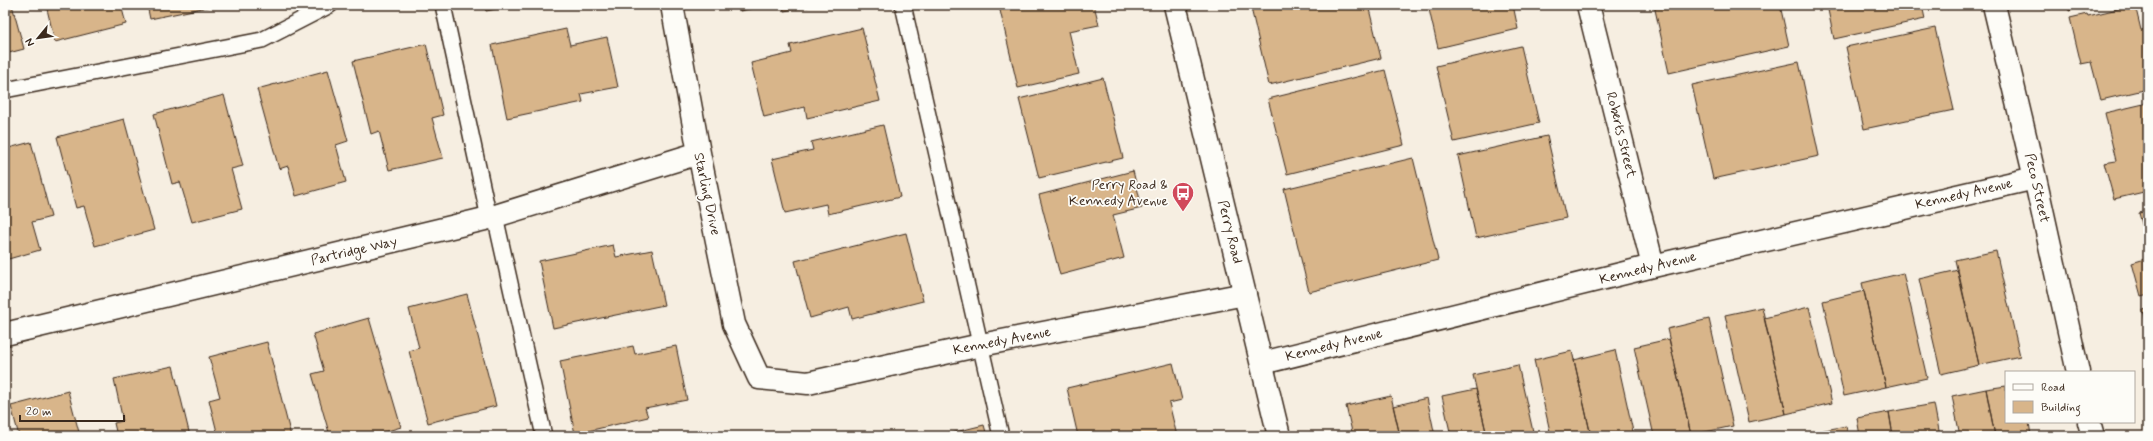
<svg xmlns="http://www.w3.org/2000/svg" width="2153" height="441" font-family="Mynerve,sans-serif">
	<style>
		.building { fill: #d8b58a; stroke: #3b2a1e }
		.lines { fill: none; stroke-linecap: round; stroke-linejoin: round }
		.service-casing { stroke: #3b2a1e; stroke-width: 18 }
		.minor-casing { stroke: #3b2a1e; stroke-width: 25 }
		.tertiary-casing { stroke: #3b2a1e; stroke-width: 25 }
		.service { stroke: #fdfcf7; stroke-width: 15 }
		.minor { stroke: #fdfcf7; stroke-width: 22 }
		.tertiary { stroke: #fdfcf7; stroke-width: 22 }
		.labels { text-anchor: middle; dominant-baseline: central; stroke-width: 3.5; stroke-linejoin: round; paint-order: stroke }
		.street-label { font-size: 14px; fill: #3b2a1e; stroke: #fdfcf7 }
		.poi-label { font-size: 14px; fill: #3b2a1e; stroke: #fdfcf7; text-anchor: end }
	</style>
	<rect width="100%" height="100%" fill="#f6eee1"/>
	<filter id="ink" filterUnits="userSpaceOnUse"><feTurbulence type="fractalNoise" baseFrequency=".025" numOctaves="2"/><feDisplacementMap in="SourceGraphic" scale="8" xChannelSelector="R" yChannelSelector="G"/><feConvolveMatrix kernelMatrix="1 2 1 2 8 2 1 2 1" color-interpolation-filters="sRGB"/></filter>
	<g filter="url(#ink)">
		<path class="building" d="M5 5H12L24 49 5 54Z
			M46 5H121L126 24 55 42Z
			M147 5H217L150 19Z
			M484 5H517L486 11Z
			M739 5H768L740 11Z
			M783 5H818L784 11Z
			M1094 5 1099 25 1069 31 1079 74 1018 88 999 6Z
			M1261 5H1368L1381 58 1269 85 1251 8Z
			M1428 5H1513L1518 29 1438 48Z
			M1654 5H1780L1789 46 1669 73Z
			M1827 5H1922L1925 19 1834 39Z
			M2068 5H2088L2069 11Z
			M2135 5 2141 30 2148 29V89L2101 100 2091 62 2081 64 2070 18 2087 14 2088 16Z
			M862 28 880 101 807 118 805 107 764 117 751 63 792 53 790 45Z
			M1935 28 1954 110 1864 129 1846 47Z
			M566 29 570 45 607 37 618 87 581 94 583 102 507 118 492 45Z
			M426 44 443 115 432 118 443 158 389 170 379 131 371 134 353 61Z
			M1521 46 1539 123 1454 142 1436 66Z
			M1799 62 1819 156 1713 179 1692 85Z
			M328 70 348 141 336 145 346 182 296 196 288 166 279 169 257 89Z
			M1385 70 1404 145 1287 174 1268 99Z
			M1103 78 1123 158 1039 178 1019 99Z
			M224 95 243 166 231 169 242 209 192 222 180 182 172 184 154 114Z
			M2148 103V191L2114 199 2104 163 2116 161 2105 113Z
			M124 119 154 230 95 246 84 206 76 208 57 137Z
			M883 125 900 197 828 214 826 204 785 213 772 159 813 150 811 142Z
			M1547 136 1566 218 1476 238 1458 156Z
			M31 142 51 217 32 222 40 250 5 260V149Z
			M1413 158 1438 260 1309 292 1284 189Z
			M1133 171 1142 208 1113 215 1124 258 1060 275 1039 195Z
			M2148 211V246L2139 213Z
			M906 233 923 301 852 319 849 307 810 318 795 261Z
			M613 245 616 257 652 250 664 305 553 328 539 261Z
			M1996 251 2020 356 1979 365 1955 260Z
			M2148 258V294L2141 296 2132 263Z
			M1958 270 1979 365 1941 374 1919 279Z
			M1903 273 1927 378 1886 387 1862 283Z
			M1864 291 1886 387 1844 396 1823 301Z
			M467 294 496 406 428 423 409 351 419 348 409 309Z
			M1762 307 1786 414 1749 422 1725 315Z
			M1809 307 1832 403 1786 414 1764 318Z
			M2148 309V329L2143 310Z
			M369 318 401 427 371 436H330L312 374 324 371 313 334Z
			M1709 319 1733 426 1691 435 1667 329Z
			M1669 339 1691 435 1688 436H1654L1634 347Z
			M267 342 291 436H218L209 400 220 397 209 357Z
			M633 346 635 354 676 346 687 400 645 408 648 417 575 434 560 361Z
			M1615 350 1634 436H1591L1574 360Z
			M1572 351 1591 436H1551L1534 360Z
			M1173 363 1182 400 1169 403 1177 436H1078L1067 388Z
			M1518 365 1534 436H1487L1473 375Z
			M173 366 190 436H117L114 423 123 421 114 379Z
			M2006 386V422H2029L2031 436H1995L1986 389Z
			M1476 389 1487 436H1451L1442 396Z
			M1986 389 1995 436H1960L1952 396Z
			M68 391 80 436H19L11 406Z
			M1391 396 1400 436H1353L1346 406Z
			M1427 398 1435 436H1400L1393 406Z
			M1934 404 1940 436H1893L1889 412Z
			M1889 412 1893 436H1860L1857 418Z
			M984 425 987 436H939Z
			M1846 426 1848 436H1804V434Z"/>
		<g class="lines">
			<g class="service-casing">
				<path id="service" d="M443 5 489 218
					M903 5 1001 436
					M5 90 262 40 330 5
					M495 216 544 436"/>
			</g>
			<g class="minor-casing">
				<path id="minor" d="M672 5 699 153 734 324 759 378 808 383 981 345 1245 294
					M1588 5 1653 266
					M1994 5 2035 178 2078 372
					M5 334 489 218 699 153
					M1262 363 1653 266 2035 178
					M2089 422 2093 436"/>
			</g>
			<g class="tertiary-casing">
				<path id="tertiary" d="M1175 5 1279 436"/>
			</g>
			<use href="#service" class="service"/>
			<use href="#minor" class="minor"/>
			<use href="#tertiary" class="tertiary"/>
		</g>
	</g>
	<defs>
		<g id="bus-pin" transform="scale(1.15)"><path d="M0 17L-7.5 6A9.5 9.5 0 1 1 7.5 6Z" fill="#d1495b" stroke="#fdfcf7"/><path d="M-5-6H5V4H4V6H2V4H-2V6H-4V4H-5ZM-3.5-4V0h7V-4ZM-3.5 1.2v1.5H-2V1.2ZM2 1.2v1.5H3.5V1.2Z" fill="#fff"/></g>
	</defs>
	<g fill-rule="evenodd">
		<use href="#bus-pin" x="1183" y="193"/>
	</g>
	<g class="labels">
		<g class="street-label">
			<text transform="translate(1621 135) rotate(76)">Roberts Street</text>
			<text transform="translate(2037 188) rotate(77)">Peco Street</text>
			<text transform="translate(707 194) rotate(78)">Starling Drive</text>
			<text transform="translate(1964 194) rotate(-13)">Kennedy Avenue</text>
			<text transform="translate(1230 232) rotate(76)">Perry Road</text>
			<text transform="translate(354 251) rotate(-13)">Partridge Way</text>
			<text transform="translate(1648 268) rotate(-14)">Kennedy Avenue</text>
			<text transform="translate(1002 341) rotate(-11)">Kennedy Avenue</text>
			<text transform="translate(1334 345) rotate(-14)">Kennedy Avenue</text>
		</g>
		<g class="poi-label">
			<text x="1168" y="185">Perry Road &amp;<tspan x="1168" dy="16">Kennedy Avenue</tspan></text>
		</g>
	</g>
	<rect width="2153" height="441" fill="none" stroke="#fdfcf7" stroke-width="20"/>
	<rect x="10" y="10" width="2133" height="421" fill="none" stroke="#3b2a1e" stroke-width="1.5" filter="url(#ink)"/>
	<rect x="2005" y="371" width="130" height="52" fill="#fdfcf7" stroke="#afa8a0"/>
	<rect x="2013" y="384" width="20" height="6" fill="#fdfcf7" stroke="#afa8a0"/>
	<text x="2041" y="391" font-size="12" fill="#3b2a1e">Road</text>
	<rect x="2013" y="401" width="20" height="12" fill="#d8b58a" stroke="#afa8a0"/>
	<text x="2041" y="411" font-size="12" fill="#3b2a1e">Building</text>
	<g transform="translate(38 38) rotate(241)" stroke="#fdfcf7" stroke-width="3" paint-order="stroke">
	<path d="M0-3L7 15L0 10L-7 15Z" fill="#3b2a1e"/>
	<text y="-6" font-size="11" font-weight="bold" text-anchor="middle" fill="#3b2a1e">N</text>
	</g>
	<path d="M20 415v6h104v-6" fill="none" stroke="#3b2a1e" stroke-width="2"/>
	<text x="26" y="415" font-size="12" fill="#3b2a1e" stroke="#fdfcf7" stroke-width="3" paint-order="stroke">20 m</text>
</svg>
